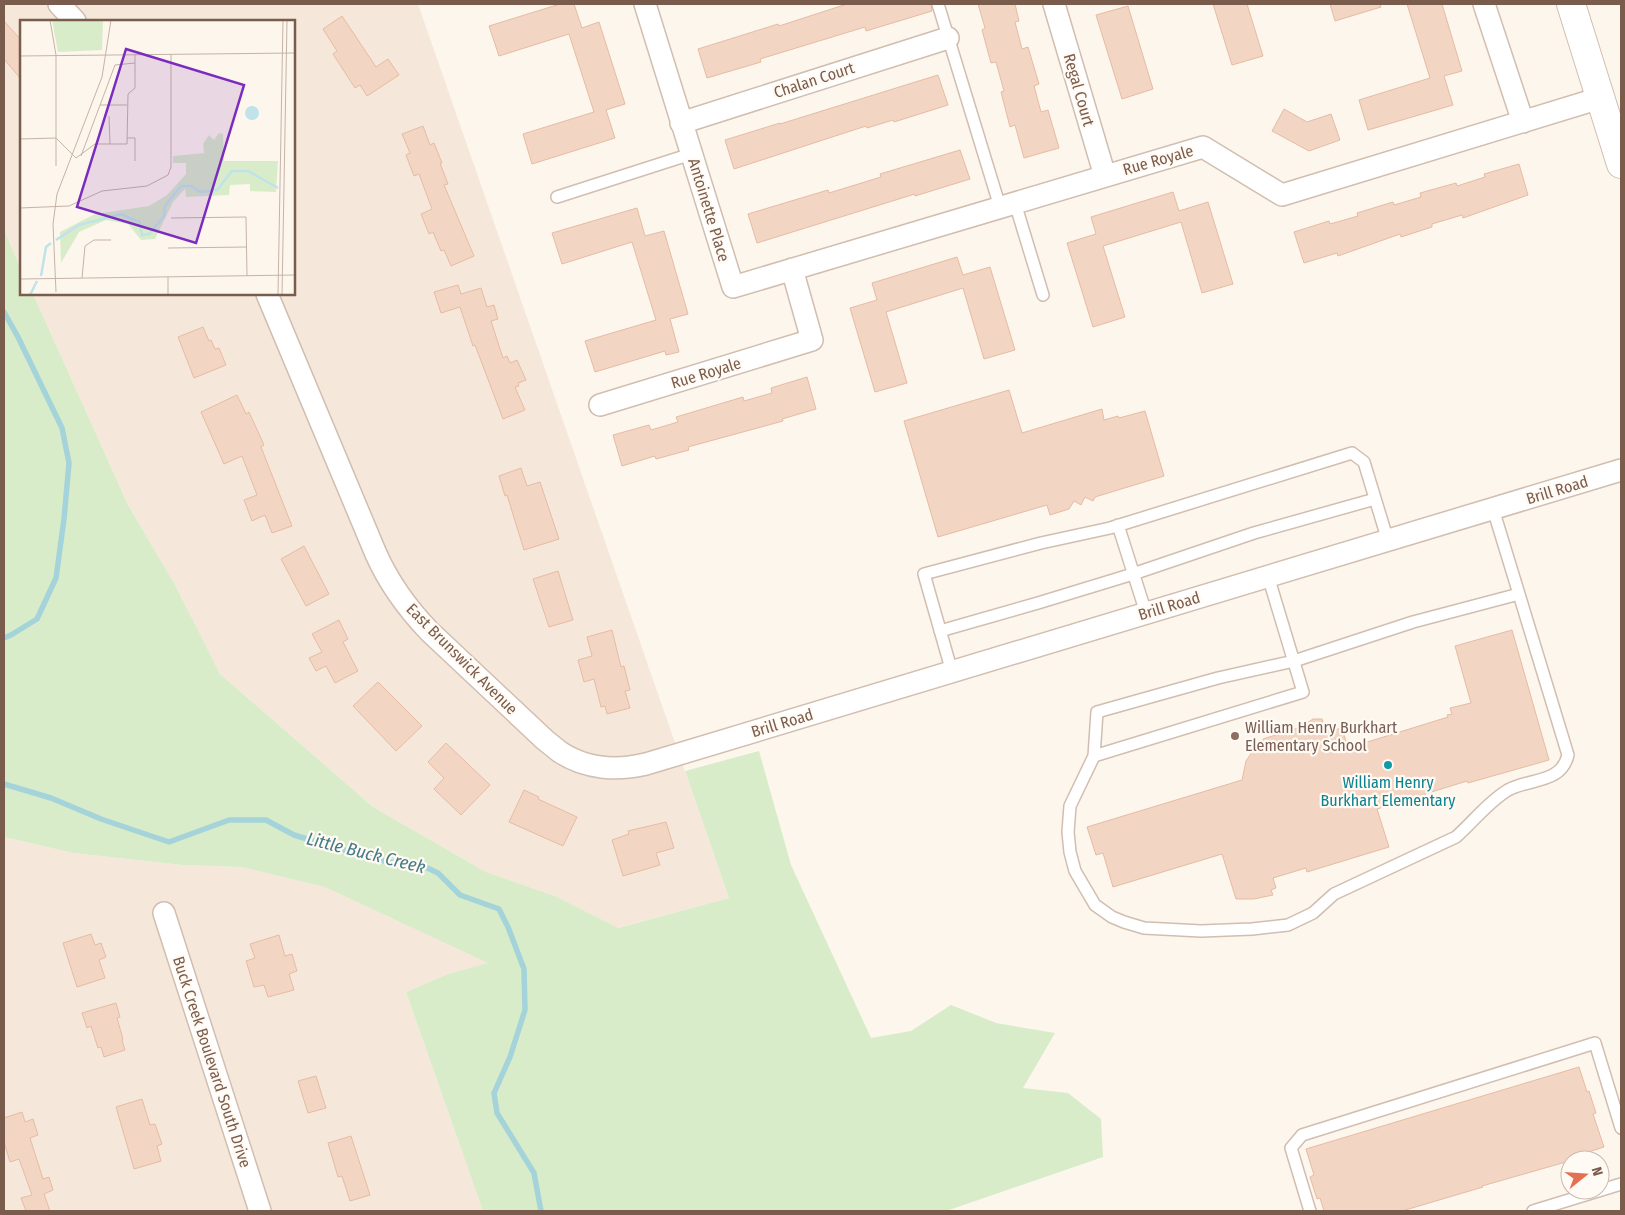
<svg xmlns="http://www.w3.org/2000/svg" width="1625" height="1215" font-family="'Fira Sans Condensed',sans-serif">
	<style>
		.residential { fill: #f5e8da }
		.green { fill: #d8ecc9 }
		.lines { fill: none; stroke-linecap: round; stroke-linejoin: round }
		.stream { stroke: #a5d3da; stroke-width: 5.5 }
		.building { fill: #f3d5c3; stroke: #e6bba3 }
		.service-casing { stroke: #d1beb0; stroke-width: 14 }
		.minor-casing { stroke: #d1beb0; stroke-width: 24 }
		.tertiary-casing { stroke: #d1beb0; stroke-width: 30 }
		.service { stroke: #fff; stroke-width: 11 }
		.minor { stroke: #fff; stroke-width: 21 }
		.tertiary { stroke: #fff; stroke-width: 28 }
		.education-dot { fill: #8d6e63; stroke: #fffaf3; stroke-width: 2 }
		.culture-dot { fill: #0f9aa8; stroke: #fffaf3; stroke-width: 2 }
		.labels { text-anchor: middle; dominant-baseline: central; stroke-width: 4.5; stroke-linejoin: round; paint-order: stroke }
		.street-label { font-size: 16px; fill: #7a5c4d; stroke: #fffaf3 }
		.education-label { font-size: 16px; fill: #785e54; stroke: #fffaf3; text-anchor: start }
		.culture-label { font-size: 16px; fill: #0d838f; stroke: #fffaf3 }
		.water-label { font-size: 18px; font-style: italic; fill: #437c86; stroke: #fffaf3 }
		.inset-river { fill: none; stroke: #bfe3e8; stroke-width: 2.5 }
		.inset-road { fill: none; stroke: #c5b3a7; stroke-width: 1 }
		.view { fill: #7b2cbf; fill-opacity: 0.15; stroke: #7b2cbf; stroke-width: 2.5 }
		.inset-edge { fill: none; stroke: #7a5c4d; stroke-width: 2.5 }
	</style>
	<rect width="100%" height="100%" fill="#fdf6ec"/>
	<path class="residential" d="M4 4H418L729 898 617 928 555 896 486 872 373 807 220 674 174 583 128 505 33 294H294V21H21V269L4 230Z
		M4 837 73 853 182 865 241 867 326 887 489 963 448 974 406 992 483 1211H4Z"/>
	<path class="green" d="M4 230 21 269V294H33L128 505 174 583 220 674 373 807 486 872 555 896 618 928 729 898 685 771 759 751 791 865 871 1038 911 1031 951 1005 996 1023 1055 1033 1023 1088 1068 1093 1101 1119 1103 1157 946 1211H483L406 992 448 974 488 963 325 887 241 867 182 865 73 853 4 837Z"/>
	<g class="lines">
		<path class="stream" d="M4 312 18 337 62 428 69 463 64 519 56 578 37 619 11 635 4 638
			M4 784 51 798 101 819 169 842 229 820H266L294 835 361 855 389 862 417 863 438 873 460 895 499 909 508 927 524 969 525 1010 510 1057 494 1093 497 1113 534 1173 541 1211"/>
	</g>
	<path class="building" d="M560 4H574L582 28 599 22 625 104 606 110 615 138 532 164 523 134 594 112 569 34 499 56 489 26Z
		M847 4H931L932 11 866 31 865 27 760 59 761 62 707 78 698 49 778 24 779 26Z
		M978 4H1015L1019 21 1015 22 1022 49 1028 47 1039 84 1034 86 1041 112 1048 110 1059 148 1024 158 1015 125 1010 127 1001 92 1004 91 996 62 991 63 982 30 985 28Z
		M1213 4H1247L1263 56 1232 65Z
		M1330 4H1380L1381 7 1335 21Z
		M1407 4H1442L1462 71 1444 76 1453 105 1368 130 1359 100 1430 78Z
		M1128 6 1153 89 1122 99 1096 15Z
		M342 16 376 67 388 59 399 75 367 96 360 85 355 88 333 54 337 51 323 29Z
		M4 21 21 40V79L4 59Z
		M938 75 948 105 894 122 893 120 867 128 866 126 734 169 725 140 780 123V124Z
		M1284 109 1307 122 1331 114 1340 140 1309 151 1272 131Z
		M423 126 430 145 434 143 442 163H440L448 184 444 185 474 256 451 266 444 250 441 251 433 232 429 234 421 214 432 209 419 174 414 176 406 155 410 153 402 134Z
		M960 150 970 179 915 196V194L757 243 748 214 828 190 829 193 881 177 880 174Z
		M1519 164 1528 195 1463 218 1462 215 1432 224V227L1401 237 1400 234 1338 256 1337 253 1304 263 1294 232 1329 221 1330 224 1358 216 1357 213 1393 202 1394 205 1421 197 1420 193 1456 183 1457 186 1485 177 1484 174Z
		M1173 192 1179 211 1208 202 1233 284 1202 293 1181 222 1103 246 1125 317 1093 327 1067 243 1096 234 1091 217Z
		M637 208 645 236 664 231 688 314 670 319 679 352 666 355 665 351 595 372 585 341 656 320 632 242 562 264 552 233Z
		M957 257 963 275 990 267 1015 350 984 359 963 288 886 312 907 383 875 392 850 308 877 300 872 283Z
		M458 285 461 294 481 288 487 307 494 305 498 319 491 321 503 358 507 356 510 363 517 360 526 380 518 383 519 386 515 387 525 410 503 419 475 345 473 346 460 307 441 313 434 292Z
		M203 327 209 341 211 340 215 349 219 348 226 365 194 378 178 337Z
		M807 377 816 409 782 419 783 421 688 447 689 450 656 459 655 456 622 466 613 435 649 425 651 430 678 422 676 417 743 397 744 401 772 393 771 388Z
		M1009 390 1022 433 1102 409 1104 420 1118 416 1119 418 1145 411 1164 476 1095 497 1093 501 1085 497 1081 505 1074 501 1069 509 1050 515 1047 505 938 537 904 421Z
		M237 395 246 414 249 412 264 445 261 447 292 526 272 533 265 515 252 521 244 500 257 495 242 456 224 464 201 412Z
		M521 468 527 486 540 482 559 539 524 550 507 495 505 496 499 476Z
		M304 546 329 594 306 606 281 559Z
		M558 571 573 620 549 627 533 579Z
		M339 620 348 639 343 642 358 671 335 683 326 666 316 671 309 658 322 652 312 634Z
		M612 630 621 667 624 666 630 690 625 691 630 708 607 714 605 706 601 707 594 679 584 682 578 660 592 656 587 637Z
		M1512 630 1549 760 1468 783 1467 781 1377 809 1389 847 1307 872 1306 868 1273 878 1276 888 1271 890 1273 895 1254 899H1236L1222 854 1113 887 1103 853 1096 855 1087 827 1242 780 1246 761 1252 752 1264 743 1263 739 1301 727 1313 719H1322L1326 732 1342 728 1348 748 1448 717 1447 715 1452 714 1450 708 1471 703 1455 646Z
		M378 682 422 726 396 751 353 706Z
		M446 743 490 785 461 815 434 789 444 778 428 762Z
		M524 790 539 797 538 799 577 817 563 846 509 822Z
		M666 822 674 848 656 853 660 865 623 876 612 840 629 834 628 831Z
		M91 934 95 945 101 943 106 957 99 960 105 978 77 987 63 943Z
		M279 935 285 956 292 954 297 971 289 974 294 990 268 997 264 985 254 987 246 961 255 958 250 944Z
		M116 1003 120 1017 117 1018 123 1039 122 1040 125 1050 104 1057 101 1047 98 1048 91 1026 87 1028 82 1013Z
		M1579 1067 1587 1092 1589 1091 1596 1113 1593 1114 1604 1147 1579 1155 1580 1158 1482 1186 1483 1187 1402 1211H1324L1320 1198 1317 1199 1310 1177 1314 1175 1306 1149Z
		M316 1076 326 1108 308 1113 298 1081Z
		M142 1099 150 1125 155 1124 162 1144 157 1146 161 1161 134 1169 116 1107Z
		M22 1112 25 1122 33 1119 38 1135 30 1138 43 1179 49 1177 53 1190 44 1194 50 1211H26L21 1198 32 1195 19 1159 10 1162 4 1142V1118Z
		M351 1136 370 1195 350 1201 342 1176 338 1177 328 1143Z"/>
	<g class="lines">
		<g class="service-casing">
			<path id="service" d="M938 4 1000 207
				M557 197 691 154
				M1015 203 1043 295
				M1493 509 1519 594 1413 622 1294 661 1218 678 1097 712 1094 756 1070 806 1068 832 1070 852 1075 871 1095 905 1112 917 1124 922 1144 928 1201 931 1252 929 1288 925 1313 913 1334 894 1456 837C1474 821 1488 802 1508 790 1530 778 1561 784 1568 755L1519 594
				M1118 525 1146 613
				M940 631 1038 603 1133 574 1254 533 1375 499
				M952 672 924 574 1041 543 1110 528 1352 453 1364 462 1388 541
				M1094 756 1303 692 1268 576
				M1310 1211 1291 1148 1302 1135 1595 1043 1621 1128
				M1533 1211 1621 1184"/>
		</g>
		<g class="minor-casing">
			<path id="minor" d="M59 4 75 21
				M645 4 733 287 1203 147 1282 195 1600 98
				M1054 4 1105 176
				M1484 4 1523 122
				M681 123 948 38
				M267 294 376 554C389 583 407 608 429 631L545 740C550 744 555 748 560 752 586 769 617 771 646 764L1621 470
				M600 405 812 340 792 269
				M164 913 260 1211"/>
		</g>
		<g class="tertiary-casing">
			<path id="tertiary" d="M1571 4 1621 164"/>
		</g>
		<use href="#service" class="service"/>
		<use href="#minor" class="minor"/>
		<use href="#tertiary" class="tertiary"/>
	</g>
	<circle class="education-dot" cx="1235" cy="736" r="5"/>
	<circle class="culture-dot" cx="1388" cy="765" r="5"/>
	<g class="labels">
		<g class="street-label">
			<text transform="translate(814 80) rotate(-18)">Chalan Court</text>
			<text transform="translate(1079 90) rotate(74)">Regal Court</text>
			<text transform="translate(1158 160) rotate(-16)">Rue Royale</text>
			<text transform="translate(709 210) rotate(73)">Antoinette Place</text>
			<text transform="translate(706 373) rotate(-17)">Rue Royale</text>
			<text transform="translate(1557 490) rotate(-17)">Brill Road</text>
			<text transform="translate(1169 606) rotate(-17)">Brill Road</text>
			<text transform="translate(462 659) rotate(45)">East Brunswick Avenue</text>
			<text transform="translate(782 723) rotate(-17)">Brill Road</text>
			<text transform="translate(212 1062) rotate(72)">Buck Creek Boulevard South Drive</text>
		</g>
		<g class="education-label">
			<text x="1245" y="727">William Henry Burkhart<tspan x="1245" dy="18">Elementary School</tspan></text>
		</g>
		<g class="culture-label">
			<text x="1388" y="782">William Henry<tspan x="1388" dy="18">Burkhart Elementary</tspan></text>
		</g>
		<g class="water-label">
			<text transform="translate(366 853) rotate(14)">Little Buck Creek</text>
		</g>
	</g>
	<g transform="translate(20 20)">
		<rect width="275" height="275" fill="#fdf6ec"/>
		<path d="M32 0H83L82 30 38 32ZM199 113 203 114 204 141H258L256 172 230 171V164L210 165 209 175 166 177 165 169 153 182 135 219 121 220 108 204 86 200 59 212 41 243 40 212 75 194 129 186 147 175 166 154V143H153V136L184 133 183 124 189 115 194 120Z" fill="#d8ecc9"/>
		<path d="M225 93a7 7 0 1 1 14 0a7 7 0 1 1-14 0Z" fill="#bfe3e8"/>
		<path class="inset-river" d="M36 220 59 205 101 194 119 202 122 215 129 214 144 196 145 186 161 166H171L180 172 197 170 212 151H228L258 168M21 256 26 227 31 223M10 275 17 261"/>
		<path class="inset-road" d="M30 0 36 35V146M0 36 275 33M80 85H107M89 96 90 124M107 118H115V141M0 119 36 118 56 138 75 124H107L108 74 115 68V34M61 136 95 45 115 43M0 188 49 186 82 171 127 166 148 155 151 147V34M151 198 226 197 227 256M148 228 227 227M148 257V275M62 258 65 226 74 220H91M0 259 275 255M36 272 33 204 37 174 82 57 91 0M258 275 263 0M262 275 267 0"/>
		<path class="view" d="M106 29 224 65 176 223 57 187Z"/>
		<rect width="275" height="275" class="inset-edge"/>
	</g>
	<rect width="1625" height="1215" fill="none" stroke="#7a5c4d" stroke-width="10"/>
	<g transform="translate(1585 1175) rotate(73)"><circle r="24" fill="#fffaf3" stroke="#cabbb1"/>
	<path d="M0-4L9 19L0 12L-9 19Z" fill="#e76f51"/>
	<text y="-8" font-size="14" font-weight="bold" text-anchor="middle" fill="#7a5c4d">N</text>
	</g>
</svg>
